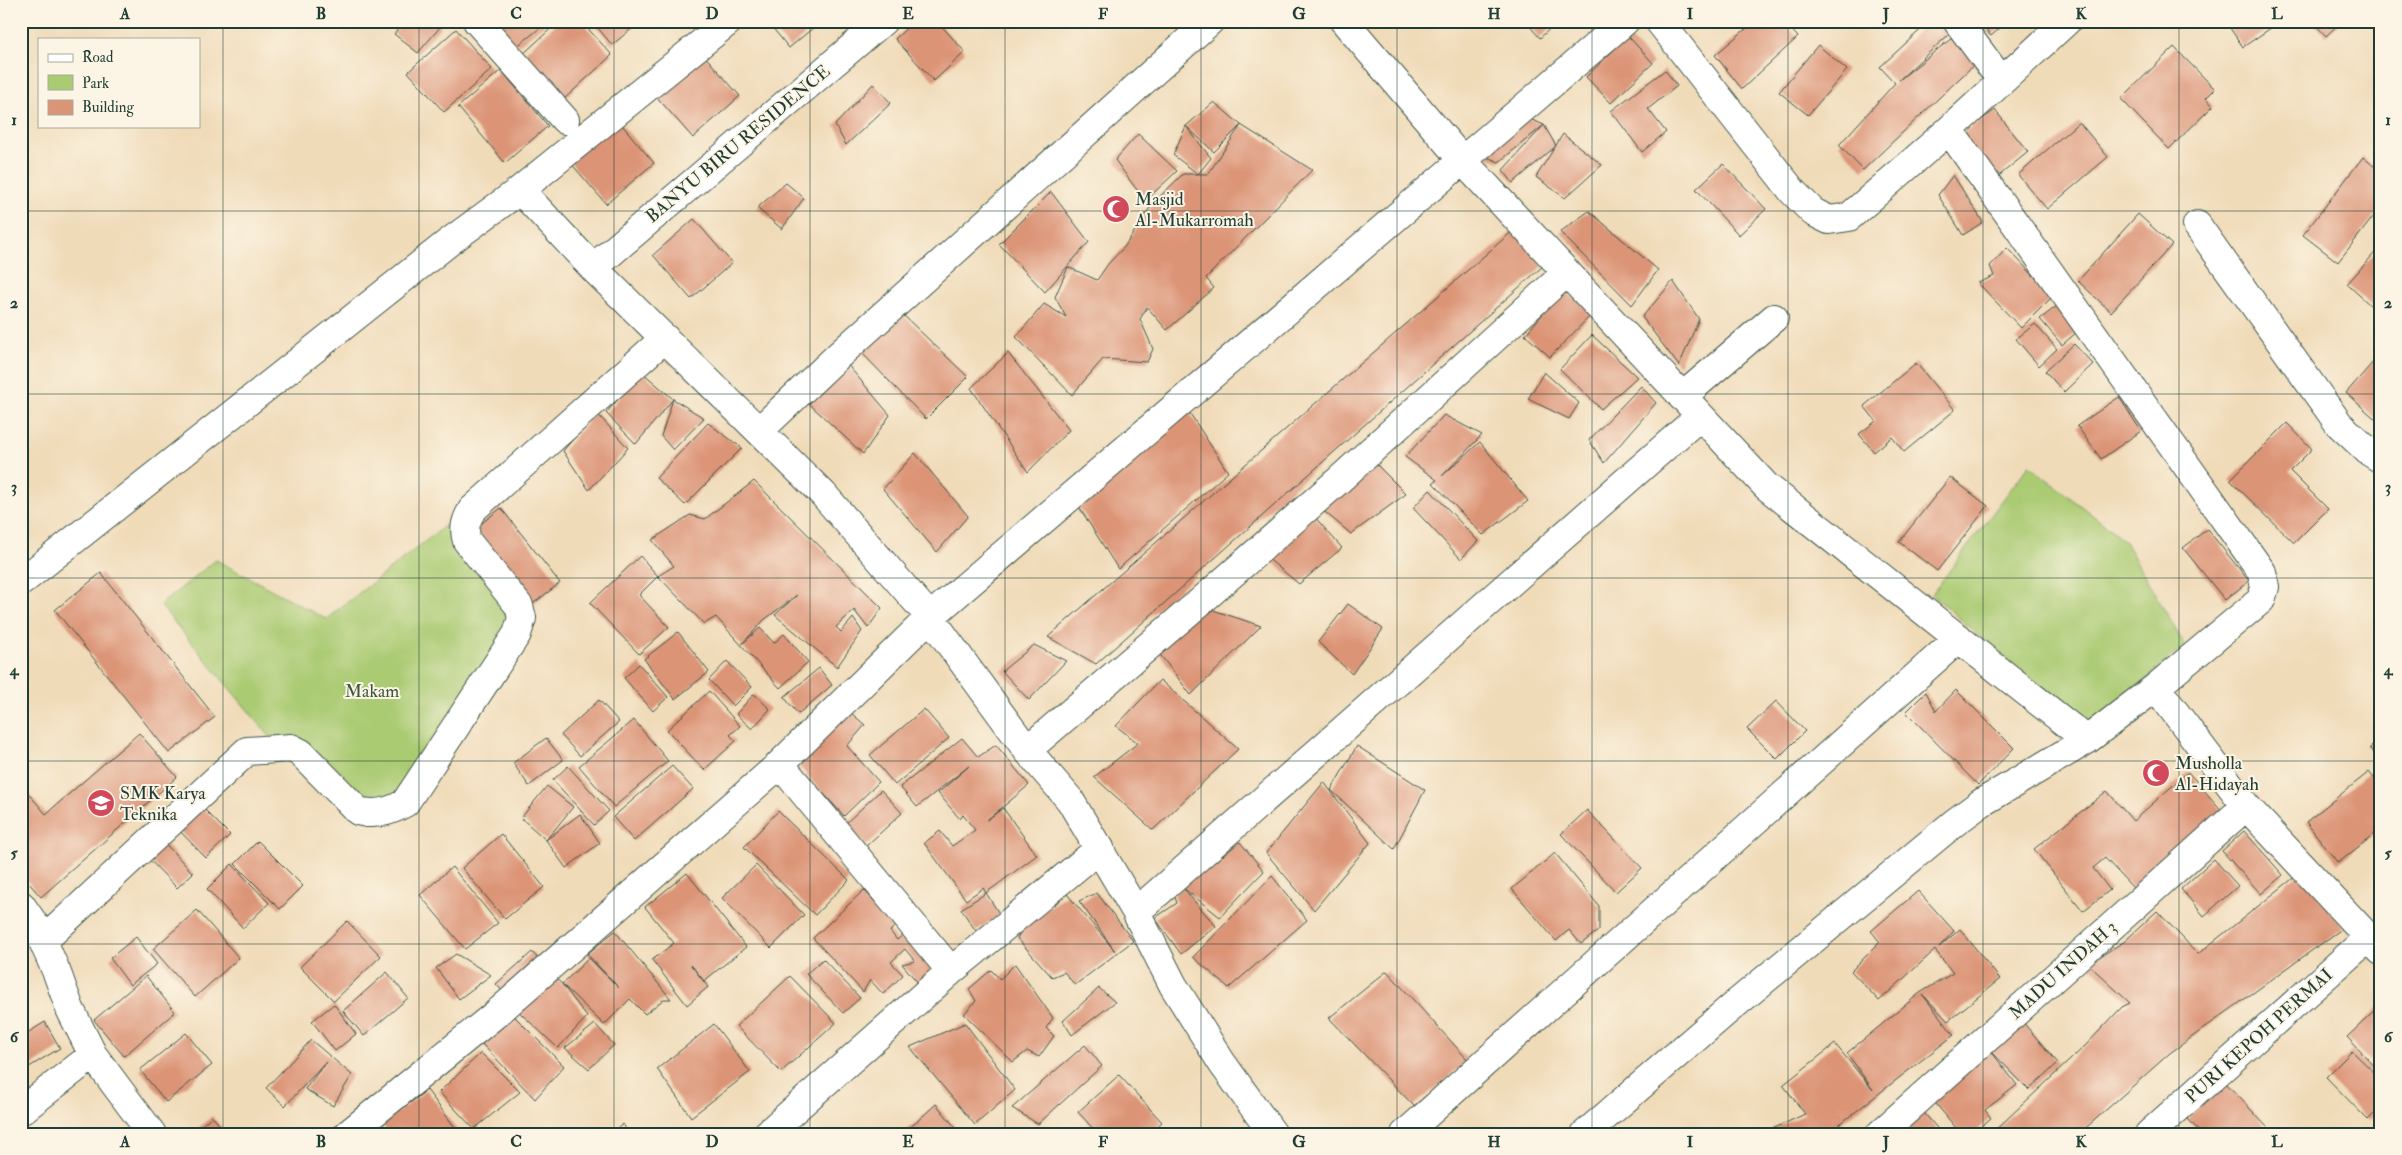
<svg xmlns="http://www.w3.org/2000/svg" width="2402" height="1155" font-family="'IM FELL Double Pica',serif">
	<style>
		.green { fill: #abcb73; stroke: #658454 }
		.building { fill: #dc9477 }
		.lines { fill: none; stroke-linecap: round; stroke-linejoin: round }
		.minor-casing { stroke: #3e5548; stroke-width: 30 }
		.minor { stroke: #fff; stroke-width: 28 }
		.grid { fill: none; stroke: #1f3d34; stroke-width: 1; stroke-opacity: 0.55 }
		.labels { text-anchor: middle; dominant-baseline: central; stroke-width: 4; stroke-linejoin: round; paint-order: stroke }
		.street-label { font-size: 18px; fill: #1f3d34; stroke: #fcf5e5 }
		.poi-label { font-size: 18px; fill: #1f3d34; stroke: #fcf5e5; text-anchor: start }
		.park-label { font-size: 18px; fill: #3b5941; stroke: #fcf5e5 }
		.neatline { fill: none; stroke: #1f3d34; stroke-width: 2 }
		.grid-label { font-size: 16px; text-anchor: middle; font-weight: bold; fill: #1f3d34 }
	</style>
	<rect width="100%" height="100%" fill="#fcf5e5"/>
	<filter id="ink" filterUnits="userSpaceOnUse"><feTurbulence type="fractalNoise" baseFrequency=".02" numOctaves="2"/><feDisplacementMap in="SourceGraphic" scale="10" xChannelSelector="R" yChannelSelector="G"/><feConvolveMatrix kernelMatrix="1 2 1 2 8 2 1 2 1" color-interpolation-filters="sRGB"/></filter>
	<filter id="wash" filterUnits="userSpaceOnUse"><feTurbulence type="fractalNoise" baseFrequency=".0096" numOctaves="4" result="noise"/><feDisplacementMap in="SourceGraphic" scale="20" xChannelSelector="R" yChannelSelector="G"/><feGaussianBlur stdDeviation="1.12" result="paint"/><feColorMatrix in="noise" values="0 0 0 0 0 0 0 0 0 0 0 0 0 0 0 0 0 1.4 0 .05"/><feComposite in="paint" operator="in"/></filter>
	<g filter="url(#wash)">
		<rect width="100%" height="100%" fill="#f0dbb9"/>
		<path class="green" d="M2029 465 2124 540 2185 646 2093 726 2081 727 1932 594Z
			M446 525 503 593 516 621 406 797 367 807 271 738 160 605 216 560 326 619Z"/>
		<g id="blocks">
			<path class="building" d="M405 21H436L441 26 418 53 394 34Z
				M495 21H549L516 47Z
				M559 21H581L612 55 562 101 521 56Z
				M592 21H641L612 45Z
				M767 21H810L814 27 789 48Z
				M914 21H937L965 52 934 81 895 39Z
				M1525 21H1558L1540 38Z
				M1755 21H1783L1798 37 1742 89 1715 55Z
				M1930 21H1952L1957 27 1899 80 1957 34 1980 59 1863 170 1839 145 1895 83 1880 67Z
				M1979 21H2008L1991 36Z
				M2225 21H2281L2243 47Z
				M2312 21H2342L2326 36Z
				M456 29 492 69 444 112 408 72Z
				M1628 36 1653 63 1611 103 1586 77Z
				M1818 45 1847 70 1808 115 1779 92Z
				M2174 47 2215 89 2206 98 2213 106 2169 149 2121 99Z
				M702 53 740 96 693 138 655 95Z
				M501 70 548 126 505 163 458 107Z
				M1665 70 1677 86 1648 109 1666 132 1642 152 1611 111Z
				M873 84 891 103 846 145 835 125Z
				M1214 102 1241 125 1312 170 1206 278 1214 288 1167 330 1147 307 1140 319 1153 349 1147 362 1103 359 1072 395 1016 337 1044 304 1066 317 1055 297 1068 267 1097 280 1108 264 1125 246 1153 203 1183 174H1208L1241 125 1214 152 1186 126 1211 158 1198 174 1173 155 1186 126Z
				M1995 110 2028 152 1995 179 1963 133Z
				M1525 117 1544 125 1556 146 1513 183 1503 170 1544 125 1499 162 1482 155Z
				M617 119 654 163 606 204 569 161Z
				M2079 122 2108 157 2047 209 2018 175Z
				M1138 134 1177 171 1145 201 1115 160Z
				M1563 134 1602 165 1565 198 1536 177Z
				M2363 157 2381 172V207L2338 262 2303 235Z
				M1723 164 1766 209 1739 235 1696 189Z
				M1953 175 1983 222 1963 235 1938 195Z
				M786 183 804 198 782 229 757 208Z
				M1051 192 1089 242 1045 292 999 244Z
				M1589 211 1658 270 1632 305 1560 232Z
				M2138 214 2172 245 2111 312 2078 281Z
				M694 219 732 263 691 299 653 255Z
				M1516 228 1543 266 1096 664 1048 637Z
				M2381 246V315L2347 284Z
				M2007 248 2053 296 2021 328 1978 283 1994 276 1990 266Z
				M1673 281 1699 319 1679 366 1642 317Z
				M1563 290 1594 312 1550 357 1525 335Z
				M2057 306 2078 331 2062 345 2040 319Z
				M900 312 968 377 926 419 860 351Z
				M2035 324 2057 349 2039 366 2016 339Z
				M1592 335 1637 377 1601 409 1560 369Z
				M2074 344 2093 364 2064 392 2045 371Z
				M1008 353 1069 430 1028 472 971 388Z
				M2381 353V424L2346 393Z
				M841 357 890 415 863 454 804 399Z
				M1916 363 1955 410 1904 452 1892 437 1874 452 1859 434 1876 421 1864 406Z
				M642 372 673 399 704 418 673 450 661 436 673 399 636 444 606 413Z
				M1544 372 1579 403 1569 419 1528 399Z
				M1641 386 1656 403 1604 463 1589 440Z
				M2119 397 2141 431 2101 459 2077 426Z
				M596 412 628 448 589 490 563 451Z
				M1189 412 1228 472 1118 569 1079 507Z
				M1444 415 1482 435 1442 476 1480 442 1528 501 1483 535 1433 483 1437 480 1405 457Z
				M708 423 742 448 685 505 656 478Z
				M2287 423 2312 449 2290 471 2328 509 2294 543 2230 480Z
				M915 453 968 516 937 552 883 489Z
				M1371 459 1406 494 1351 534 1320 508Z
				M1950 477 1988 506 1937 571 1899 542Z
				M754 481 882 608 868 628 854 610 836 627 841 632 853 618 862 631 837 667 775 615 797 595 764 620 742 644 760 628 774 643 784 634 808 662 780 688 716 617 704 624 658 576 674 566 652 540 690 515 705 519Z
				M1430 490 1478 541 1461 559 1413 508Z
				M501 508 560 583 530 606 472 531Z
				M1313 515 1342 548 1299 584 1266 557Z
				M2207 529 2249 581 2225 600 2183 548Z
				M640 556 658 576 639 595 669 627 639 654 590 603Z
				M101 573 215 717 169 753 55 610Z
				M1348 604 1383 629 1352 674 1318 642Z
				M1204 607 1261 626 1191 695 1155 648Z
				M678 632 709 672 675 699 644 659Z
				M1034 645 1066 661 1029 700 1002 671Z
				M727 661 752 687 733 706 709 680Z
				M639 664 668 697 653 711 624 678Z
				M819 668 832 685 798 714 784 697Z
				M1160 680 1238 749 1153 830 1094 777 1138 743 1116 726Z
				M1956 690 2014 748 1978 785 1906 712 1926 692 1936 711Z
				M709 691 740 726 730 735 736 741 704 770 667 730Z
				M754 694 770 709 752 729 736 714Z
				M599 700 619 722 580 756 561 735Z
				M1776 701 1805 731 1777 759 1747 729Z
				M844 707 865 725 847 746 879 782 844 816 794 761Z
				M924 709 949 738 895 785 870 755Z
				M634 720 668 761 614 807 579 766Z
				M139 733 177 777 41 897 21 874V785L46 814Z
				M546 738 563 760 529 786 513 763Z
				M962 738 978 757 996 745 1029 785 987 820 1003 808 1037 855 986 893 983 888 966 900 924 843 940 831 952 846 975 830 963 815 960 819 938 793 969 766 917 807 900 787Z
				M2381 738V761L2370 748Z
				M1357 746 1425 790 1394 849 1331 790Z
				M568 766 609 811 594 825 553 780Z
				M672 766 693 789 634 841 613 817Z
				M2188 772 2223 812 2135 890 2105 858 2093 868 2110 890 2083 911 2034 849 2107 791 2133 821Z
				M2369 772 2381 787V829L2338 863 2306 822Z
				M1324 782 1370 843 1314 910 1266 853Z
				M547 786 573 807 546 840 580 814 600 843 566 868 546 840 521 818Z
				M881 790 902 813 866 846 845 824Z
				M196 801 230 835 206 858 173 824Z
				M1587 810 1642 868 1616 892 1561 834Z
				M778 811 849 880 815 915 744 847Z
				M2244 831 2283 875 2261 894 2222 851Z
				M501 834 544 887 505 919 462 868Z
				M158 836 193 873 177 888 142 852Z
				M258 841 303 886 280 909 235 864Z
				M1240 842 1264 871 1220 917 1182 887 1216 926 1181 954 1155 918 1177 903 1174 895 1182 887Z
				M1555 853 1599 906V930L1581 944 1569 930 1556 941 1512 889Z
				M2214 859 2238 886 2204 916 2181 889Z
				M232 864 269 903 243 928 207 889Z
				M756 865 804 915 771 948 722 898Z
				M452 867 498 923 465 949 420 895Z
				M2301 872 2343 928 2170 1053 2079 1134H1991L2085 1046 2122 1007 2130 1003 2088 964 2125 941 2157 911 2198 954Z
				M687 873 746 947 704 981 691 965 708 987 687 1005 652 960 674 943 645 907Z
				M1272 876 1307 920 1229 988 1193 957Z
				M864 890 897 925 890 931 897 940 911 928 942 964 919 984 902 964 915 961 905 949 891 962 903 975 883 994 870 980 863 992 813 938Z
				M1918 891 1954 931 1938 948 1960 929 2000 979 1948 1021 1922 994 1954 1035 1827 1134H1774L1770 1130 1805 1114 1783 1085 1835 1044 1873 1090 1847 1053 1920 993 1953 973 1935 950 1879 1001 1851 971 1880 942 1871 931Z
				M986 893 1000 915 976 931 961 909Z
				M1097 893 1133 941 1075 985 1064 972 1052 977 1017 938 1025 925 1067 894 1115 951 1079 901Z
				M197 910 239 958 195 997 153 949Z
				M347 921 381 956 334 1001 300 967Z
				M615 931 671 999H664L645 1014 630 999 604 1025 562 984 589 958 619 988 587 954Z
				M136 937 157 964 130 985 110 958Z
				M532 952 543 964 507 996 496 984Z
				M456 954 491 975 459 999 436 968Z
				M823 959 860 998 843 1013 806 974Z
				M1015 964 1053 1018 1046 1028 1054 1036 1039 1057 1027 1051 1013 1062 964 1014 976 1001 969 989 991 970 1000 979Z
				M1387 971 1468 1060 1414 1106 1329 1018Z
				M387 972 408 998 364 1036 343 1011Z
				M146 976 175 1012 124 1056 94 1020Z
				M553 976 562 984 587 1017 558 1048 518 1011Z
				M790 976 836 1023 781 1072 736 1026Z
				M1099 988 1115 1002 1072 1035 1063 1021Z
				M334 1004 356 1034 335 1051 312 1021Z
				M2381 1005V1073L2347 1037Z
				M513 1015 564 1066 535 1099 480 1042Z
				M2021 1020 2058 1063 2029 1090 1990 1050 2017 1085 1985 1110 1991 1118 1972 1134H1961L1932 1099Z
				M45 1022 60 1048 21 1072V1037Z
				M965 1023 1015 1090 975 1125 910 1047Z
				M595 1024 614 1045 589 1069 565 1048Z
				M714 1024 750 1072 691 1117 657 1069Z
				M186 1033 212 1065 166 1102 140 1070Z
				M311 1040 352 1075 333 1106 305 1089 327 1061 285 1106 266 1088Z
				M1085 1045 1102 1066 1038 1124 1012 1108Z
				M2352 1051 2381 1079V1107L2368 1120 2326 1077Z
				M481 1053 520 1092 474 1129 439 1092Z
				M1119 1075 1162 1122 1149 1134H1098L1078 1112Z
				M2225 1082 2268 1128 2262 1134H2202L2188 1119Z
				M427 1090 460 1134H389L382 1124Z
				M936 1104 960 1133 903 1134Z
				M1920 1108 1942 1134H1898Z
				M212 1116 227 1134H192Z
				M623 1124 629 1134H610Z"/>
		</g>
	</g>
	<g filter="url(#ink)">
		<use href="#blocks" fill-opacity="0" stroke="#3e5548" stroke-width="1"/>
		<g class="lines">
			<g class="minor-casing">
				<path id="minor" d="M477 21 565 120
					M1344 21 1463 161 1766 486 2087 740 2156 687 2261 600 2265 587 2262 572 1949 130
					M1659 21 1793 192 1813 212 1829 220 1849 217 1949 130 2067 21
					M1957 21 2001 80
					M520 190 593 268 823 494 930 617 1027 750 1070 800 1136 912 1173 985 1222 1063 1273 1134
					M2197 225 2339 424 2368 451 2381 459
					M593 268 883 21
					M1682 397 1774 318
					M760 430 839 355 1210 21
					M21 582 449 242 520 190 729 21
					M2156 687 2246 806 2381 951
					M1027 750 1200 602 1339 480 1566 273
					M780 764 951 971
					M21 905 37 928 57 973 70 1009 93 1055 21 1111
					M1136 912 1700 416
					M43 941 247 751 291 748 301 753 358 811C375 816 390 812 405 803L517 634 522 618 519 606 467 541C463 529 466 520 472 510L665 338
					M93 1055 152 1134
					M348 1134 497 1013 780 764 930 617 1625 21
					M767 1134 951 971 1100 848
					M1405 1134 1959 638
					M1585 1134 1727 1011 1954 823 1981 803 2087 740
					M1880 1134 2246 806
					M2149 1134 2368 938"/>
			</g>
			<use href="#minor" class="minor"/>
		</g>
	</g>
	<path class="grid" d="M223 21V1134M419 21V1134M614 21V1134M810 21V1134M1005 21V1134M1201 21V1134M1397 21V1134M1592 21V1134M1788 21V1134M1983 21V1134M2179 21V1134M21 211H2381M21 394H2381M21 578H2381M21 761H2381M21 944H2381"/>
	<defs>
		<g id="mosque-disc" transform="scale(1.4375)"><circle r="9.5" fill="#d1495b" stroke="#fcf5e5"/><path d="M3.5-4.9A6 6 0 1 0 3.5 4.9A5 5 0 1 1 3.5-4.9Z" fill="#fff"/></g>
		<g id="school-disc" transform="scale(1.4375)"><circle r="9.5" fill="#d1495b" stroke="#fcf5e5"/><path d="M0-5L7-2L0 1L-7-2ZM-4 1L0 2.5L4 1V4Q0 6-4 4Z" fill="#fff"/></g>
	</defs>
	<g fill-rule="evenodd">
		<use href="#mosque-disc" x="1116" y="209"/>
		<use href="#mosque-disc" x="2156" y="773"/>
		<use href="#school-disc" x="101" y="803"/>
	</g>
	<g class="labels">
		<g class="street-label">
			<text transform="translate(738 144) rotate(-40)">BANYU BIRU RESIDENCE</text>
			<text transform="translate(2063 970) rotate(-42)">MADU INDAH 3</text>
			<text transform="translate(2259 1036) rotate(-42)">PURI KEPOH PERMAI</text>
		</g>
		<g class="poi-label">
			<text x="1135" y="199">Masjid<tspan x="1135" dy="21">Al-Mukarromah</tspan></text>
			<text x="2175" y="763">Musholla<tspan x="2175" dy="21">Al-Hidayah</tspan></text>
			<text x="120" y="793">SMK Karya<tspan x="120" dy="21">Teknika</tspan></text>
		</g>
		<g class="park-label">
			<text x="372" y="691">Makam</text>
		</g>
	</g>
	<rect width="2402" height="1155" fill="none" stroke="#fcf5e5" stroke-width="55"/>
	<rect x="38" y="38" width="162" height="90" fill="#fcf5e5" stroke="#a4ab9e"/>
	<rect x="48" y="54" width="25" height="8" fill="#ffffff" stroke="#a4ab9e"/>
	<text x="82" y="62" font-size="15" fill="#1f3d34">Road</text>
	<rect x="48" y="75" width="25" height="15" fill="#abcb73" stroke="#a4ab9e"/>
	<text x="82" y="88" font-size="15" fill="#1f3d34">Park</text>
	<rect x="48" y="100" width="25" height="15" fill="#dc9477" stroke="#a4ab9e"/>
	<text x="82" y="112" font-size="15" fill="#1f3d34">Building</text>
	<rect x="28" y="28" width="2346" height="1100" class="neatline"/>
	<g class="grid-label">
		<text x="125" y="19">A</text>
		<text x="321" y="19">B</text>
		<text x="516" y="19">C</text>
		<text x="712" y="19">D</text>
		<text x="908" y="19">E</text>
		<text x="1103" y="19">F</text>
		<text x="1299" y="19">G</text>
		<text x="1494" y="19">H</text>
		<text x="1690" y="19">I</text>
		<text x="1886" y="19">J</text>
		<text x="2081" y="19">K</text>
		<text x="2277" y="19">L</text>
		<text x="14" y="125">1</text>
		<text x="2388" y="125">1</text>
		<text x="14" y="308">2</text>
		<text x="2388" y="308">2</text>
		<text x="14" y="492">3</text>
		<text x="2388" y="492">3</text>
		<text x="14" y="675">4</text>
		<text x="2388" y="675">4</text>
		<text x="14" y="858">5</text>
		<text x="2388" y="858">5</text>
		<text x="14" y="1042">6</text>
		<text x="2388" y="1042">6</text>
		<text x="125" y="1147">A</text>
		<text x="321" y="1147">B</text>
		<text x="516" y="1147">C</text>
		<text x="712" y="1147">D</text>
		<text x="908" y="1147">E</text>
		<text x="1103" y="1147">F</text>
		<text x="1299" y="1147">G</text>
		<text x="1494" y="1147">H</text>
		<text x="1690" y="1147">I</text>
		<text x="1886" y="1147">J</text>
		<text x="2081" y="1147">K</text>
		<text x="2277" y="1147">L</text>
	</g>
</svg>
